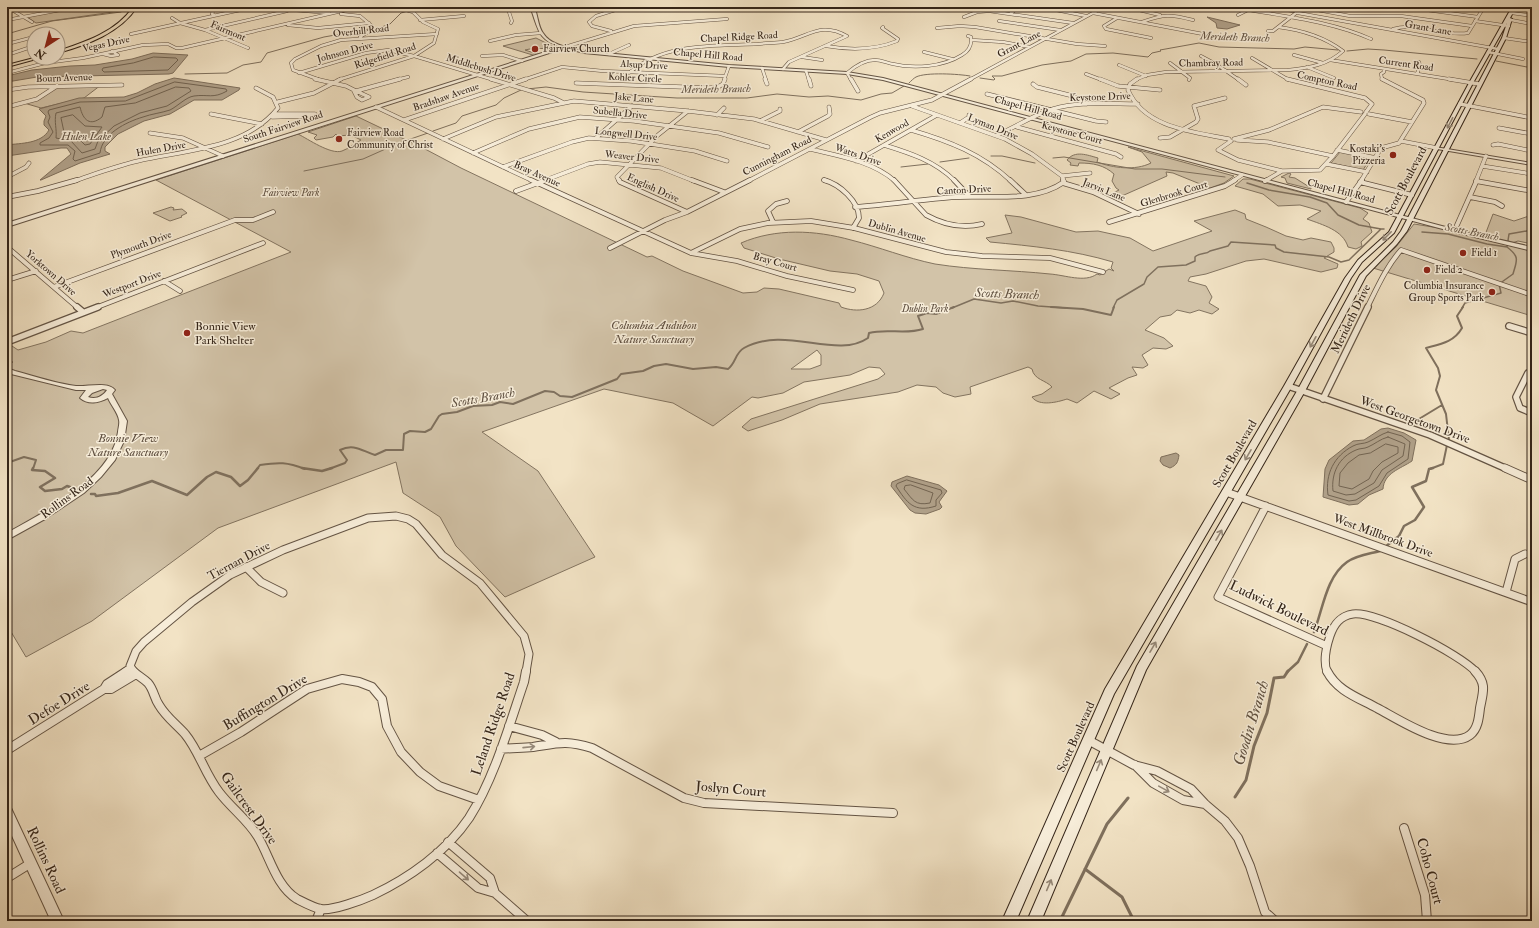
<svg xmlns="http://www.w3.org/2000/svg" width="1539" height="928" font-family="'IM FELL Double Pica',serif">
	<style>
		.green { fill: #d2c3a8; stroke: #837460; fill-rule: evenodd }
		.water { fill: #b1a28b; stroke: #7f705d }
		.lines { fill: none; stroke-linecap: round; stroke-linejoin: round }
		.shore { stroke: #726452; stroke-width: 1 }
		.stream-far4 { stroke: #7f705d; stroke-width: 1 }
		.stream-far3 { stroke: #7f705d; stroke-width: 1.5 }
		.stream-far2 { stroke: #7f705d; stroke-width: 2 }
		.stream-far1 { stroke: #7f705d; stroke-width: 2.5 }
		.stream { stroke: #7f705d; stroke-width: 3 }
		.minor-far5-casing { stroke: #645444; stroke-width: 3.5 }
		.minor-far4-casing { stroke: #645444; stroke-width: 4.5 }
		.minor-far3-casing { stroke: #645444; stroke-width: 5.5 }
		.minor-far2-casing { stroke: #645444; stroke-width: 8 }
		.minor-far1-casing { stroke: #645444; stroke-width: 9 }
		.minor-casing { stroke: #645444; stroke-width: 10 }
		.tertiary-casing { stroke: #645444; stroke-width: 2 }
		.secondary-casing { stroke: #342519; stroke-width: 2 }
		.primary-casing { stroke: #342519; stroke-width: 2 }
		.minor-far5 { stroke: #f7edd9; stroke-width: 2.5 }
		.minor-far4 { stroke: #f7edd9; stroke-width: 3.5 }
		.minor-far3 { stroke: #f7edd9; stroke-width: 4 }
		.minor-far2 { stroke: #f7edd9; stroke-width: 5.5 }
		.minor-far1 { stroke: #f7edd9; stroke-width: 7 }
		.minor { stroke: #f7edd9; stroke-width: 8 }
		.tertiary { fill: #f7edd9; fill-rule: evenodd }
		.secondary { fill: #f7edd9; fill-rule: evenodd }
		.primary { fill: #f2e3c5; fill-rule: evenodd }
		.oneway { stroke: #968979 }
		.poi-dot { fill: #8f2418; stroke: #f7edd9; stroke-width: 1.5 }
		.labels { text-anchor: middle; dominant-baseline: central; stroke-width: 3; stroke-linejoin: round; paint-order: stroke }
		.far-street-label { font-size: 10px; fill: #342519; stroke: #f7edd9 }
		.far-poi-label { font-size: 10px; fill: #342519; stroke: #f7edd9; text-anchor: start }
		.far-park-label { font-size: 10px; font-style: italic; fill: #5c4c3d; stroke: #f7edd9 }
		.far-water-label { font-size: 11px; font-style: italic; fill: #605141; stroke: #f7edd9 }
		.street-label { font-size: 12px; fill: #342519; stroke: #f7edd9 }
		.park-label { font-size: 12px; font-style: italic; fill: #5c4c3d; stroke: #f7edd9 }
		.poi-label { font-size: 12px; fill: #342519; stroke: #f7edd9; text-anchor: start }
		.water-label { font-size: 13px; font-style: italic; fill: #605141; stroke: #f7edd9 }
		.near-street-label { font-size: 14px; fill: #342519; stroke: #f7edd9 }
		.near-water-label { font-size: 16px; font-style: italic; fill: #605141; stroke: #f7edd9 }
	</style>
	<rect width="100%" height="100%" fill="#f2e3c5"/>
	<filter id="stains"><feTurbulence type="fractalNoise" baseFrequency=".005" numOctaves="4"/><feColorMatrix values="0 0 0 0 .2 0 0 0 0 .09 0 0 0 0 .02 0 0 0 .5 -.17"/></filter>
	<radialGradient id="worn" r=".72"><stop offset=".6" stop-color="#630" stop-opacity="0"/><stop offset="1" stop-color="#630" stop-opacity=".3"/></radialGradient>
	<path class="green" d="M80 7 120 8V11L36 23 27 17Z
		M536 38 554 47C545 50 536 47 525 50L540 55 536 56 503 46Z
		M101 85 84 98 41 108 24 103 32 101 57 86Z
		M356 116 425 149 461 168 647 257 652 256 683 271 743 293 757 292 764 288 779 289 839 303 841 307C857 313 877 311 884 293L879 281 857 274 830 271 779 259 744 248 741 243C776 228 815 230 851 240 879 247 906 258 935 264 973 270 1012 270 1050 274 1065 275 1085 283 1097 274L1100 275 1109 269 1114 271 1111 268 1113 262C1073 250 1032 246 990 242L986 238 1012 233 1005 215 1021 217 1076 232 1098 231 1130 238 1153 251 1212 231 1194 221 1235 210 1245 214 1246 219 1266 227 1286 236 1303 240 1311 238 1331 242 1334 248V252L1324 258 1338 264 1337 268 1321 272 1264 259 1246 261 1206 274 1190 277 1188 281 1206 286 1212 297 1209 303 1219 309 1212 314 1199 310 1190 313 1177 310 1171 315 1160 317 1145 330 1164 338 1173 346 1166 349 1153 348 1142 355 1148 365 1143 368 1132 367 1137 375 1128 378 1109 388 1120 394 1111 399 1094 391 1077 403 1067 399C1058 402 1039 407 1032 397L1042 394 1052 387C1046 380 1034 380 1032 369L1028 367 970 387 971 394 955 397 943 393 936 387 917 385 898 392 820 404 782 420 748 431 742 427 751 419 878 379 885 374 880 368 869 367 850 375 804 382 783 393 758 398 752 397 713 426 673 403 604 389 482 432 538 471 595 557 505 597 456 546 440 517 403 493 396 462 218 528 92 621 26 657 7 625V365L13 362 7 361V348L12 346 18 350 46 342 71 331 83 333 291 252 156 180 298 134C308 139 331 155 342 151 348 149 355 143 361 140L351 135 337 136 336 134 333 137 316 140 314 138 317 135 308 132ZM817 350 821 355V365L810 369H791Z
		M1128 147 1234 176 1224 183 1210 188 1173 173 1166 172 1167 176 1115 199 1107 196 1119 190 1116 188 1112 181 1114 174C1104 165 1093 163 1079 163L1078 166 1070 165 1071 163 1067 160C1075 150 1087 155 1098 158L1097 162C1113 168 1135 171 1151 163L1142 152Z
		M1340 152 1370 158V159L1363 170 1331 163Z
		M1289 173 1291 174 1289 177 1295 178 1311 188V189L1287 183 1285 178 1281 177Z
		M1243 179H1250L1360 208 1368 213 1363 219 1369 223 1372 232 1361 242 1362 246 1356 249 1348 247C1343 230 1323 225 1307 219L1321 211 1300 205 1278 206 1263 194 1235 186Z
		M171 207 174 208 173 210 182 209 187 213 181 216 182 217 170 221 153 213Z
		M1493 214 1514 221 1532 215V244L1518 241 1512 243 1485 235Z
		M1414 224 1439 228 1532 251V316L1373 268 1396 247Z"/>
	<path class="water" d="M1207 17 1240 25 1227 29 1217 28 1216 23Z
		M153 53 188 55 173 73 169 74 37 77 7 82V76L32 70 70 66 95 65 132 59Z
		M174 78 240 88 239 90 222 100H194L170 114 144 121 118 134 105 147V151L110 154 80 163 41 180H40L71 154 67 148H61L7 156V145C21 143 41 144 49 130L44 125V121L46 116 39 109 79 98 124 97 137 93 155 84Z
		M1388 428 1404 433 1416 440 1412 461C1400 469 1384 473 1383 489L1369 495 1358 504 1349 505 1323 497 1325 469 1329 460 1353 441 1364 440 1381 429Z
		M1176 453 1179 455C1178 462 1177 465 1170 468L1163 465 1160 461 1161 457Z
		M907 476 939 485 947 491 939 502 942 507 940 509 926 514 915 513 910 510 891 486 892 482Z"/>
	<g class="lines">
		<path class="shore" d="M154 57 176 58 178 60 168 70 104 72 102 70 103 68 133 63Z
			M175 82 226 89 227 91C213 99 208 94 194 96 186 97 178 106 170 110 161 113 151 114 143 117 126 122 102 134 100 153L75 161 73 159 75 151 68 145H40V143L49 138 53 132 48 122 50 117 48 112 49 110 80 102 125 101Z
			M176 87 189 88 191 91 167 106 140 113 114 126 98 141 95 149 82 153 71 141 56 138C57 129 54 122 56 113L80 107C83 120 90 127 102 117L105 107 135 103Z
			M73 115 85 126 102 127 90 144 85 145 76 136 64 132 61 118Z
			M1388 432 1402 436 1410 442 1408 459 1387 473 1379 486 1356 500 1349 501 1328 495C1325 474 1334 456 1353 446 1358 443 1364 444 1368 442 1375 439 1381 434 1388 432Z
			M1388 437 1405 444 1403 456 1382 470 1374 483 1355 494 1346 495 1333 491C1331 473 1339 457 1356 450 1360 448 1364 449 1368 447 1375 444 1380 439 1388 437Z
			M1386 444 1398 447V453L1382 462 1373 471 1369 479 1352 489 1339 486 1340 473 1348 463 1359 455 1370 453Z
			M907 480 941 490 942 493 936 500V506C914 513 907 503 896 486L897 484Z
			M911 485 933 493 930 503C915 506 913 500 904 489L905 486Z"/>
		<path class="stream-far4" d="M145 10 166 7
			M412 10 425 7
			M376 29 390 24 401 13 408 11
			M7 34 52 21 121 12
			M1347 51 1368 49 1384 50 1477 59
			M1496 61 1532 68
			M185 74 227 73 243 65 261 62 267 53 324 37 369 29
			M980 78 994 80 995 79 992 76H1002L1042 65 1071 61 1086 54 1113 53 1148 57 1152 53 1161 51 1160 50 1199 43 1219 47 1294 49 1305 47 1338 50
			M909 83C911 81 914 78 916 77 926 72 959 74 970 76
			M527 89 546 87 583 92 677 98H747L777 94 809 97 828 96 861 100 881 94 892 93 904 86
			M433 131 456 123 462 116 496 105 504 98 521 90
			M991 156H1002L1035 163
			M1053 158 1064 157 1135 169H1162L1225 177
			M940 162 969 158
			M901 167 928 164
			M304 171 363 159 399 143 428 133"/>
		<path class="stream-far3" d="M1247 183 1269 190 1310 197 1327 203 1338 215 1359 225 1381 229
			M1422 232 1448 234 1487 244 1507 247 1509 234 1532 230
			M952 308 974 299 1001 303 1013 301 1038 306 1066 308
			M1113 308 1117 300 1144 284 1147 277 1158 267 1186 265 1195 261V257C1200 252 1206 255 1210 251L1228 246 1231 242 1275 245 1276 248 1284 252 1329 257 1341 262 1349 260 1381 229H1384
			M1462 308 1465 303 1501 293 1499 284 1513 274C1517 260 1520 257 1507 247"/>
		<path class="stream-far2" d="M1051 307 1083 309 1111 315 1114 307
			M1409 425 1442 405
			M1449 440 1446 414 1436 390 1440 376 1438 368 1426 348C1441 344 1454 342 1462 328L1457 316 1463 307
			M7 463 24 457 36 460 33 469
			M257 469 260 465C279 462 287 462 305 469
			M329 469 345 463 347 460 340 450C354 443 362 451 375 455L386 450H403L404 434 410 431 425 432 431 429 439 416 442 414 457 412 473 406 492 405 500 402 513 404 545 391 554 392 560 396 572 397 617 379 621 374 643 371 654 366 666 364 693 369 716 367 728 369C736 363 735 353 744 348 786 325 836 360 868 338L869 333C887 328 905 335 923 329L918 316 927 313 936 314 954 307
			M1430 469 1443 464 1447 445"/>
		<path class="stream-far1" d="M33 468 32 470 45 471 55 478 40 487 45 491 62 489 67 486 70 487
			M302 468 322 471 332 468
			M91 494H95L96 496 118 493 152 481 187 495 207 477 216 472 231 477 240 486 248 480 258 468
			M1385 547 1399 536 1404 526 1415 520 1424 507 1412 487 1426 481 1429 469 1433 468
			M1314 632C1323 609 1326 577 1347 562 1357 555 1369 554 1380 551
			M1287 672 1298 662 1307 644"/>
		<path class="stream" d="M1235 797 1246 780 1254 746 1267 713 1274 678 1284 677 1288 671
			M1085 869 1122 897 1134 921
			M1060 921 1107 824 1128 798"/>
		<g class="minor-far5-casing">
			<path id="minor-far5" d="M7 7 32 22
				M207 7 214 8 212 14 214 15
				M259 7 329 13
				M1135 7 1139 10 1160 15
				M1233 7C1279 16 1328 20 1371 39
				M1268 7 1293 11
				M1301 7 1350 16H1401L1472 26
				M1405 7 1478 17
				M1466 7 1482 9
				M1519 7 1532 9
				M1191 8 1195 7
				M1056 10 1086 16
				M1093 13 1229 39
				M1298 13 1498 49
				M1512 13 1532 16
				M341 14 360 16 372 26 371 30 360 37
				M1010 14 1019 7
				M1238 15 1248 10
				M964 17 977 12 989 11 1073 23
				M172 18 180 23 205 30 248 48
				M1117 18 1104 26 1106 29 1151 38
				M7 20 76 7
				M420 20 464 16
				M1511 20 1532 24
				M999 21 1060 30
				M1475 21 1509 26
				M1142 22C1164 14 1170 14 1193 20
				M511 23 512 21 509 12 513 7
				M288 25 318 28 369 23
				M937 28 960 26 975 27 1077 44 1105 46
				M1393 29C1418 22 1443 37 1468 33L1484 7
				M205 30 287 11
				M611 31 592 26 589 22 596 16 625 7
				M1268 31H1273L1296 13
				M43 34H53
				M131 34 254 7
				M1504 38 1532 42
				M972 40 1003 42 1030 47
				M490 41 516 35 541 33
				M7 44 34 37
				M826 46C849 50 875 50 897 41L898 39 882 28 883 27
				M565 47 634 26 727 19
				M924 52 952 59
				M1488 52 1523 59
				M103 54 111 56 118 55 112 51
				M609 54 629 45
				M7 55 34 46
				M1294 55 1323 63
				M482 56 503 55 522 61
				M1201 56 1216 64 1239 80
				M802 57 822 60
				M1252 58 1289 80
				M1330 60 1455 80
				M1170 63 1190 78 1189 80
				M1119 65 1146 76
				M1307 67 1334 78
				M762 68 766 80
				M1384 69V72L1381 74 1382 79 1384 80
				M806 71 809 80
				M7 73 45 63 83 58 143 45 168 44 176 48H182L359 7
				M299 73 366 53 388 50 414 56 494 80
				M629 73C665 42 714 46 758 44 766 43 775 43 783 42 809 37 820 21 847 36L789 62 783 69
				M1086 74 1102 80
				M1417 74 1420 65 1419 62
				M320 80 293 70 291 63 295 59 321 46 341 40 437 34
				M338 80 414 56 434 43 438 29 423 22 413 12 395 7
				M396 80 408 77
				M523 80 562 67 603 71 725 76
				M724 80 729 66
				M851 80 847 73C854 67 865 60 875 60 881 60 887 63 893 64 914 69 943 67 962 55 969 51 972 45 971 37L968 36
				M969 80 1104 7
				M1135 80 1147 75 1166 72 1288 70C1308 68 1328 65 1343 51 1323 36 1302 30 1278 27"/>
		</g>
		<g class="minor-far4-casing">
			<path id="minor-far4" d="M315 79 346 86 356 91
				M491 79 554 98 562 102
				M765 79 767 84
				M809 79 811 86
				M851 79 858 91
				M1100 79 1118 86 1160 90
				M1137 79 1130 84 1128 90C1144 128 1194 132 1229 139
				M1238 79 1246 85
				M1287 79 1365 98 1372 104 1366 112
				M1449 79 1479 84
				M576 83 709 88 718 87 723 84 725 79
				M1033 84 1037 87 1073 96 1086 104
				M7 90 28 87 122 85
				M354 91H356L369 97 362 100 357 97Z
				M356 91 400 79
				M987 94 1096 121 1106 122
				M278 102 314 93 341 79
				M1460 104 1532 118
				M912 106 1005 139 1032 154 1062 176 1064 181
				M7 107 37 99 57 86
				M376 107 533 181
				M211 114 262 124
				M1369 114 1412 122
				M717 115 724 108
				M272 117 309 116 315 114H275
				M404 120 526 79
				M760 121 780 111V109
				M960 123 969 117V115
				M1017 127 1116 154 1121 157
				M1499 128 1532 134
				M7 129 9 131 7 134
				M911 130C949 141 982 154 1011 181
				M798 132 828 116 830 114 829 107
				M150 133 183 138 223 156
				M997 135C1016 127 1033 115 1053 109 1080 101 1110 104 1138 104
				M596 138 632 106
				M1160 138 1170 137 1196 122 1198 119 1194 106 1225 98
				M443 139 496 117 574 101 688 111 754 119 826 140
				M1234 139 1269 130 1323 107 1361 112
				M1237 140 1268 142 1333 156
				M1231 141 1218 150 1238 160 1282 171
				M1401 141 1437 148
				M884 145C910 153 935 161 955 181
				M1493 145 1498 144 1532 151
				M810 149C839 156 872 161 895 181
				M1337 150 1376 158
				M473 153 529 129 580 117 634 121 719 133 768 147
				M856 161 937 115
				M1326 164 1367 172
				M1482 166 1532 174
				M503 167 572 142 589 138 631 141 695 151 727 161
				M1062 176 1090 173
				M7 177 26 167 29 163
				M824 180 827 181
				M74 181C95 174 116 166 138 161 186 150 245 149 278 108L273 97 256 88
				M543 181 588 164 600 162 661 168 694 181
				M619 181 617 177 658 135 688 111
				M748 181 871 117 880 113 932 100 971 79
				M1233 181 1242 175
				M1265 181 1282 171 1320 170 1333 156 1365 114
				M1361 181 1381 148 1399 143 1424 103 1423 100 1382 79
				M1476 181 1486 156"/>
		</g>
		<g class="minor-far3-casing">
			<path id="minor-far3" d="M531 180 691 253 737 261 787 276 853 290
				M619 180 620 182 687 212
				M692 180 724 192
				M824 180C839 184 859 201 859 218L853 228
				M894 180 926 215C944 225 962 229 982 224
				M954 180 969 196
				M1010 180 1026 195
				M1265 181 1267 180
				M1476 181 1532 191
				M1360 182 1412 195
				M1063 183 1093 192 1139 214
				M516 191 546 180
				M7 197 38 191 77 180
				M1470 197 1495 202 1502 206
				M1346 202 1362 180
				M855 207C889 205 922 199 956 197 991 195 1034 203 1064 182L1063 180
				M773 222 768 211 776 204 787 201
				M1109 222 1225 186 1235 180
				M1457 225 1477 180
				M7 247 78 308
				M610 248 665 220 687 212 750 180
				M691 253 740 229 768 223 811 221 854 228 946 252 982 256 1050 258 1103 272
				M7 280 36 271
				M164 281 180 291
				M54 287 235 220H253L273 212
				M95 308 263 243
				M1367 308C1377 288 1386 267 1401 250L1532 295"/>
		</g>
		<g class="minor-far2-casing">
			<path id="minor-far2" d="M77 307 83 312
				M1509 326 1532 333
				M7 342 98 307
				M1532 374 1528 373 1516 397 1520 408 1532 413
				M1288 386 1430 435 1507 469
				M1323 399 1368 307"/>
		</g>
		<g class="minor-far1-casing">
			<path id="minor-far1" d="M1505 468 1532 480
				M1226 492 1532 602
				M1266 506 1218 597 1327 646
				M246 567 261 582 283 593
				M1506 592 1515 559 1525 554
				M125 672 131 668
				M134 672 130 666 136 651 144 642 192 602 230 575 283 550 368 518 396 516 408 519 416 524 442 555 480 583 524 636 529 654 526 672
				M1327 672C1323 660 1326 648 1330 636 1334 624 1340 616 1353 614 1376 611 1460 654 1476 672"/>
		</g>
		<g class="minor-casing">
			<path id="minor" d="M133 671C138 676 143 678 148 683 154 690 154 698 159 705 166 717 176 724 185 734 199 751 205 774 219 792 231 808 248 820 258 837 270 857 276 886 297 899 303 902 314 908 321 909 332 911 362 900 373 895 409 878 446 852 469 818 494 779 509 726 524 682L526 671
				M1327 671C1337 691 1359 698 1377 708 1398 719 1447 752 1470 735 1478 729 1479 717 1480 708 1483 692 1487 684 1475 671
				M104 689 107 684 127 671
				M509 726 542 735 556 742
				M1088 740 1134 765 1157 771 1191 789 1205 804 1225 821 1238 838 1250 866 1265 912 1275 921
				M501 749C511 748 522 748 533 747 559 743 566 740 592 748L684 798 704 803 893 813
				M7 750 104 689H111L136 674
				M199 756 241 732 307 689 342 679 359 682 372 687 382 699 387 726 401 752 420 772 439 786 479 800
				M1135 765 1153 783 1183 800 1205 804
				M1404 828 1425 895 1427 921
				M448 842 490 878 495 893
				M437 853 478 888 495 893 527 921
				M7 878 31 863
				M316 921 321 909"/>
		</g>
		<g class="tertiary-casing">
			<path id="tertiary" d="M535 7H539L536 12C538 19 539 28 543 33 551 46 571 48 584 51L729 65 847 72 883 78 1457 230 1532 247V251L1454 232 883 80 847 74 729 67 584 53 565 48 7 227V223L561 47C539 40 539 32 532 12Z
				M1435 147 1532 163V165L1437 149H1435Z
				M7 368 15 371C34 376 58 384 76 386 87 387 108 381 115 390L112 394 127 421 124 441 115 460 101 477 84 493 45 519 7 540V533C44 512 112 479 118 432 118 429 120 424 119 420 118 413 111 405 108 398 99 403 88 405 80 398L86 390H76L11 374 7 373ZM103 389 107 390C103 396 96 400 88 397L92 393Z
				M7 807 11 808 64 921H51L7 825Z"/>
		</g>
		<g class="secondary-casing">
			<path id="secondary" d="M1512 7H1516L1510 18 1512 19 1506 38 1407 231 1397 244 1366 276 1305 391 1146 670 1041 921H1027L1137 666 1297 391 1360 275 1393 242 1401 231 1502 38 1507 23 1473 83 1394 233 1362 262 1351 278 1292 386 1114 694 1016 921H1002L1105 689 1284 386 1345 278 1358 260 1389 232 1469 83Z"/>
		</g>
		<g class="primary-casing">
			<path id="primary" d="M133 7H137C120 33 87 45 58 53V51C85 42 116 32 133 7Z
				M34 58H40L7 67V65Z"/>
		</g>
		<use href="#minor-far5" class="minor-far5"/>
		<use href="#minor-far4" class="minor-far4"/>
		<use href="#minor-far3" class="minor-far3"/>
		<use href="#minor-far2" class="minor-far2"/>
		<use href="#minor-far1" class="minor-far1"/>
		<use href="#minor" class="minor"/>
		<use href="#tertiary" class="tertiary"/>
		<use href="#secondary" class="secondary"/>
		<use href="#primary" class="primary"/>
	</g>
	<defs><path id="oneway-shaft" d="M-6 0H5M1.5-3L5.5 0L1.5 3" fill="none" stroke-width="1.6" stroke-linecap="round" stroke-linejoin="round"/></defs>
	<g class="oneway">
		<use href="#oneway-shaft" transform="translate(1450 123) rotate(117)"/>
		<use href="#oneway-shaft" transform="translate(1387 236) rotate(135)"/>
		<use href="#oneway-shaft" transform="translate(1313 342) rotate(119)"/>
		<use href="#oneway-shaft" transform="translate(1248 455) rotate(120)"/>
		<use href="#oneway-shaft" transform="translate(1219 535) rotate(-60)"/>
		<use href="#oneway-shaft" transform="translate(1153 647) rotate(-60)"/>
		<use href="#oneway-shaft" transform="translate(529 747) rotate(-6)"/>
		<use href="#oneway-shaft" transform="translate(1099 765) rotate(-67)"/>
		<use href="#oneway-shaft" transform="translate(1164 789) rotate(29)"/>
		<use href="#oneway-shaft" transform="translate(464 876) rotate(41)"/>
		<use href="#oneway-shaft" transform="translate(1049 885) rotate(-67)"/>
	</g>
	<g class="poi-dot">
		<circle cx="535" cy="49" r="4"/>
		<circle cx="339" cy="139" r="4"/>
		<circle cx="1393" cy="155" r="4"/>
		<circle cx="1463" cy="253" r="4"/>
		<circle cx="1427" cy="270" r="4"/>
		<circle cx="1492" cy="292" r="4"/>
		<circle cx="187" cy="333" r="4"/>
	</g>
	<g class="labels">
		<g class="far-street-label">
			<text transform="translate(1428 28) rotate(10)">Grant Lane</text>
			<text transform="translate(228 31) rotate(23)">Fairmont</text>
			<text transform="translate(361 31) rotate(-6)">Overhill Road</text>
			<text transform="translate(739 37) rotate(-3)">Chapel Ridge Road</text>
			<text transform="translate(106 44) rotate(-12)">Vegas Drive</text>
			<text transform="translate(1019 44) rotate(-28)">Grant Lane</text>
			<text transform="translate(345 52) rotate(-15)">Johnson Drive</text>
			<text transform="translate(708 55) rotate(5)">Chapel Hill Road</text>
			<text transform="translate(385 56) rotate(-18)">Ridgefield Road</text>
			<text transform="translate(1211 63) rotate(-1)">Chambray Road</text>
			<text transform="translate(1406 64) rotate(8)">Current Road</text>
			<text transform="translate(644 65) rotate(3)">Alsup Drive</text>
			<text transform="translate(481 68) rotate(17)">Middlebush Drive</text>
			<text transform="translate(64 78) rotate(-2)">Bourn Avenue</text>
			<text transform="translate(635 78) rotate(3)">Kohler Circle</text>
			<text transform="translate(1327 81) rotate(12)">Compton Road</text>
			<text transform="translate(446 97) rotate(-19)">Bradshaw Avenue</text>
			<text transform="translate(1100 97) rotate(-2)">Keystone Drive</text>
			<text transform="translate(634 98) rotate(5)">Jake Lane</text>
			<text transform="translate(1028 108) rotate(15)">Chapel Hill Road</text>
			<text transform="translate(620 113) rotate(6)">Subella Drive</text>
			<text transform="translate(283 127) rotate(-18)">South Fairview Road</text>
			<text transform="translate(993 127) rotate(22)">Lyman Drive</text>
			<text transform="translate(892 131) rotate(-30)">Kenwood</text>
			<text transform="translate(1072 133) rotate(15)">Keystone Court</text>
			<text transform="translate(626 134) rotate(6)">Longwell Drive</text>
			<text transform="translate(161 149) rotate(-10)">Hulen Drive</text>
			<text transform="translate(858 155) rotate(19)">Watts Drive</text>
			<text transform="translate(777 156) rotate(-27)">Cunningham Road</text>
			<text transform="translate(632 157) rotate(6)">Weaver Drive</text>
			<text transform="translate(537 174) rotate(24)">Bray Avenue</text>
			<text transform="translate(653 188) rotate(24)">English Drive</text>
			<text transform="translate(964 190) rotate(-3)">Canton Drive</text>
			<text transform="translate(1104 190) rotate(22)">Jarvis Lane</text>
			<text transform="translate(1341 191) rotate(15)">Chapel Hill Road</text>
			<text transform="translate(1174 194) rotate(-17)">Glenbrook Court</text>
			<text transform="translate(897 231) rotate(16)">Dublin Avenue</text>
			<text transform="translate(141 245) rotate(-20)">Plymouth Drive</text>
			<text transform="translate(775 262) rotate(16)">Bray Court</text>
			<text transform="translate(51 273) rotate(41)">Yorktown Drive</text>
			<text transform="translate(132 284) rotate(-21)">Westport Drive</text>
		</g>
		<g class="far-poi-label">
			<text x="543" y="49">Fairview Church</text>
			<text x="347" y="133">Fairview Road<tspan x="347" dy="12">Community of Christ</tspan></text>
			<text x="1385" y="149" text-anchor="end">Kostaki's<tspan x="1385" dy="12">Pizzeria</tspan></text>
			<text x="1471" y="253">Field 1</text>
			<text x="1435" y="270">Field 2</text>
			<text x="1484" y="286" text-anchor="end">Columbia Insurance<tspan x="1484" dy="12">Group Sports Park</tspan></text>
		</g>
		<g class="far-park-label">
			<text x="291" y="193">Fairview Park</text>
			<text x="925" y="309">Dublin Park</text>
		</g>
		<g class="far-water-label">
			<text transform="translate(1235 37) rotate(2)">Merideth Branch</text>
			<text transform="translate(716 89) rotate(-1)">Merideth Branch</text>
			<text x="86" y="136">Hulen Lake</text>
			<text transform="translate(1472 232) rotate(11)">Scotts Branch</text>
		</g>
		<g class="street-label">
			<text transform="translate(1406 181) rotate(-62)">Scott Boulevard</text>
			<text transform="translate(1351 319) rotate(-64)">Merideth Drive</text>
			<text transform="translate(1415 420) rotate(20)">West Georgetown Drive</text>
			<text transform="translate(1235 454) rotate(-60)">Scott Boulevard</text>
			<text transform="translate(67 498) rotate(-36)">Rollins Road</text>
			<text transform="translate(1383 536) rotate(20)">West Millbrook Drive</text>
			<text transform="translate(239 561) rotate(-28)">Tiernan Drive</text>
			<text transform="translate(1076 737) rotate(-66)">Scott Boulevard</text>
		</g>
		<g class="park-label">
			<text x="654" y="325">Columbia Audubon<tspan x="654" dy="14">Nature Sanctuary</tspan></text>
			<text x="128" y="438">Bonnie View<tspan x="128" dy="14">Nature Sanctuary</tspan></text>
		</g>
		<g class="poi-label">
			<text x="195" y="326">Bonnie View<tspan x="195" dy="14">Park Shelter</tspan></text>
		</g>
		<g class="water-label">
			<text transform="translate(1007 294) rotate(2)">Scotts Branch</text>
			<text transform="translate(483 398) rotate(-10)">Scotts Branch</text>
		</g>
		<g class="near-street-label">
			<text transform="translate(1279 608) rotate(26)">Ludwick Boulevard</text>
			<text transform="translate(265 702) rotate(-31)">Buffington Drive</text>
			<text transform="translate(59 703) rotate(-32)">Defoe Drive</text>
			<text transform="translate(493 724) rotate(-71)">Leland Ridge Road</text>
			<text transform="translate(731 789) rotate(5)">Joslyn Court</text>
			<text transform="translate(249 808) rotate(54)">Gailcrest Drive</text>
			<text transform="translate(46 860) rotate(65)">Rollins Road</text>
			<text transform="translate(1430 871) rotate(75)">Coho Court</text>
		</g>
		<g class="near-water-label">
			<text transform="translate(1251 723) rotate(-73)">Goodin Branch</text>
		</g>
	</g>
	<rect width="1539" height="928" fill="none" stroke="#f2e3c5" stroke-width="24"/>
	<rect x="8" y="8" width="1523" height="912" fill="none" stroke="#342519" stroke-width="2"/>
	<rect x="12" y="12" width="1515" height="904" fill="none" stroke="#342519"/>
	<g transform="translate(46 46) rotate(216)"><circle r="19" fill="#f7edd9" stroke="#a99d8c"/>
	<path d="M0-3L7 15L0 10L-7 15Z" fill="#8f2418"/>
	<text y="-6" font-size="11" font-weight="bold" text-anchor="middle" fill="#342519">N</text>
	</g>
	<rect width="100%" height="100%" filter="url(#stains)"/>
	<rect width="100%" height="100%" fill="url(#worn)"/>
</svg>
